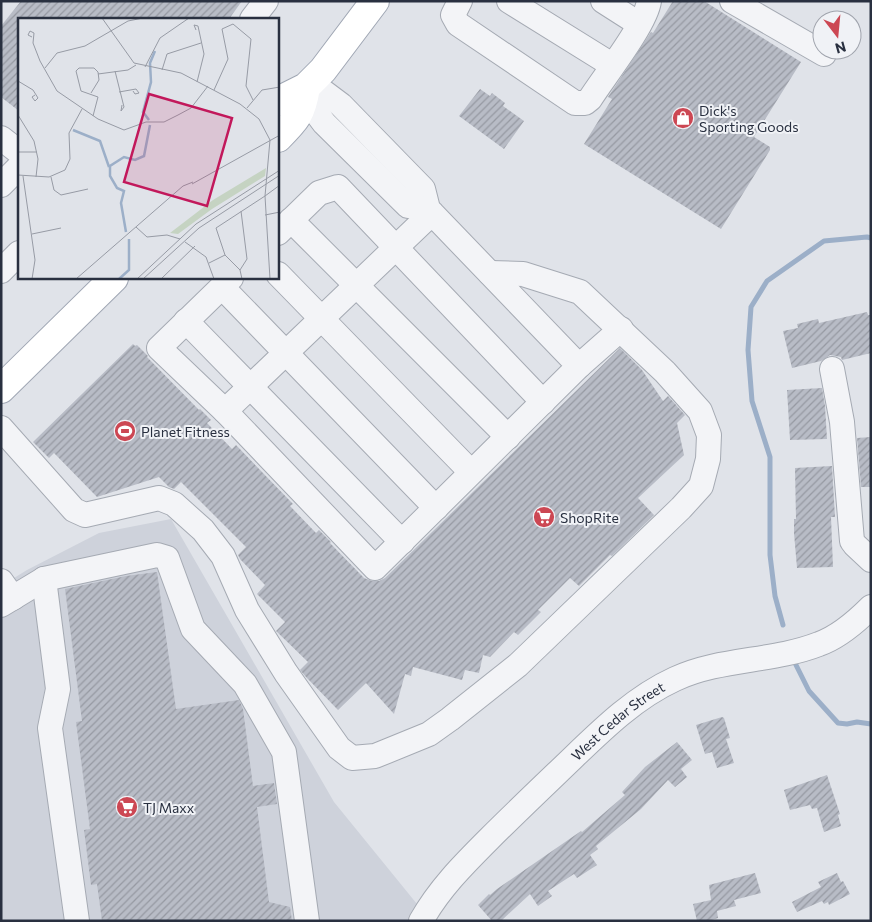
<svg xmlns="http://www.w3.org/2000/svg" width="872" height="922" font-family="Commissioner,sans-serif">
	<style>
		.built { fill: #ced2db }
		.lines { fill: none; stroke-linecap: round; stroke-linejoin: round }
		.stream { stroke: #9cafc8; stroke-width: 5 }
		.building { fill: url(#building-hatch) }
		.minor-casing { stroke: #a5aab3; stroke-width: 26 }
		.major-casing { stroke: #a0a7b4; stroke-width: 30 }
		.minor { stroke: #f3f4f7; stroke-width: 24 }
		.major { stroke: #fff; stroke-width: 28 }
		.labels { text-anchor: middle; dominant-baseline: central; stroke-width: 4; stroke-linejoin: round; paint-order: stroke }
		.poi-label { font-size: 14px; fill: #293040; stroke: #f0f2f6; text-anchor: start }
		.street-label { font-size: 14px; fill: #293040; stroke: #f0f2f6 }
		.inset-river { fill: none; stroke: #9cafc8; stroke-width: 2.5 }
		.inset-road { fill: none; stroke: #979ba5; stroke-width: 1 }
		.view { fill: #c2185b; fill-opacity: 0.15; stroke: #c2185b; stroke-width: 2.5 }
		.inset-edge { fill: none; stroke: #293040; stroke-width: 2.5 }
	</style>
	<defs>
		<pattern id="building-hatch" width="6" height="6" patternUnits="userSpaceOnUse" patternTransform="scale(1.25)"><rect width="6" height="6" fill="#b8bcc6"/><path d="M-1 1l2-2M0 6l6-6M5 7l2-2" fill="none" stroke="#9699a2"/></pattern>
	</defs>
	<rect width="100%" height="100%" fill="#e0e3e9"/>
	<path class="built" d="M171 519 334 802 417 904 408 921H1V586L27 570 99 533Z"/>
	<g class="lines">
		<path class="stream" d="M783 625 775 596 770 555V457L752 401 748 350 751 307 767 281 824 241 867 237 871 238
			M796 665 809 691 838 723 847 724 857 722 871 724"/>
	</g>
	<path class="building" d="M21 1H242L229 19H19V111L1 97V26Z
		M673 1H704L801 62 754 137 770 147V150L721 229 584 144 612 99 608 97 651 32 653 33Z
		M480 89 490 96 492 93 505 103 503 106 524 121 504 149 459 116Z
		M867 312 868 315H871V353L842 360 841 357 830 355 821 361 792 368 783 331 798 328 797 324 818 319 819 323Z
		M133 344 135 346 137 345 148 356 147 357 199 410 200 409 211 420 207 423 232 449 236 445 293 504 290 506 316 533 319 530 331 542 330 543 364 578 372 581H379L385 578 620 348 642 370 663 401 668 396 685 415 677 423 684 455 638 498 654 515 612 556 610 555 579 586 570 578 538 610 541 612 518 635 514 632 490 657 483 655 479 673 465 670 462 680 413 667 411 676 405 674 394 714 366 683 338 710 306 677 300 670 308 662 276 631 285 622 257 594 265 585 240 559 238 555 246 547 181 482 174 489 169 487 159 477 97 497 54 453 49 458 33 442Z
		M822 388 825 406 827 439 790 440 787 390Z
		M871 437V487H861L857 438Z
		M832 466 835 517H831L833 567 797 568 794 533V519H796L795 468Z
		M157 572 176 709 239 700 243 709 253 786 274 783 277 804 257 807 269 902 290 907 292 921H102L97 884 91 885 84 830 90 829 76 722 82 721 65 589 126 576Z
		M722 717 724 718 730 738 726 739 734 763 717 768 712 752 705 754 696 725Z
		M677 742 692 760 681 769 687 777 675 787 668 780 641 809 596 846 598 849 590 855 597 865 577 878 574 874 548 891 552 896 538 906 530 894 501 921H492L478 905 489 894 490 895 497 889 581 831 582 832 625 795 622 792 645 767Z
		M827 775 840 814 838 815 841 826 824 832 817 808 812 809 810 805 790 810 784 790Z
		M755 873 761 893 734 900 736 906 717 911 718 918 708 921H697L693 904 711 900 709 885Z
		M837 873 841 882 843 881 850 894 829 905 828 902 824 904 822 901 797 912 792 902 821 887 818 882Z"/>
	<g class="lines">
		<g class="minor-casing">
			<g id="minor">
				<path d="M460 1 453 15 458 24 575 103H585L590 99C604 77 646 24 649 1"/>
				<path d="M509 1 612 65"/>
				<path d="M603 1 639 24"/>
				<path d="M732 1 824 54"/>
				<path d="M252 19 266 1"/>
				<path d="M306 87 325 93 341 105 423 189 428 209 579 366 375 568 225 411 432 213"/>
				<path d="M306 87 312 107 324 123 408 206 428 209"/>
				<path d="M1 138 19 152"/>
				<path d="M1 185 19 167"/>
				<path d="M291 220 508 437"/>
				<path d="M278 233 319 193 338 187 543 402"/>
				<path d="M1 271 19 253"/>
				<path d="M278 274 471 472"/>
				<path d="M222 287 436 508"/>
				<path d="M186 321 402 542"/>
				<path d="M579 366 621 329"/>
				<path d="M832 369 842 422 852 541 855 545 871 560"/>
				<path d="M225 411 159 348 231 278"/>
				<path d="M1 428 74 510 85 515 159 498 174 504 203 530 223 556 247 610 286 673 339 748 352 758 375 756 429 734 450 719 518 665 681 508 701 486 708 459 709 435 700 411 665 372 580 292 523 274 490 273"/>
				<path d="M44 579 58 689 50 728 77 921"/>
				<path d="M1 581 13 598"/>
				<path d="M1 605 44 579 157 555 167 558 193 629 245 684 284 752 307 921"/>
				<path id="s1" d="M421 921C439 889 463 865 489 839 511 817 534 795 557 773 593 739 629 700 675 679 720 658 773 662 819 644 839 637 856 622 871 607"/>
			</g>
		</g>
		<g class="major-casing">
			<path id="major" d="M278 101 306 87 323 70 375 1
				M278 138C296 120 302 114 306 87
				M1 389 114 278"/>
		</g>
		<use href="#minor" class="minor"/>
		<use href="#major" class="major"/>
	</g>
	<defs>
		<g id="shop-disc" transform="scale(1.125)"><circle r="9.5" fill="#cc4753" stroke="#f0f2f6"/><path d="M-5-2.5h2.3a2.7 3.5 0 0 1 5.4 0H5L5.5 6h-11ZM-1.5-2.5h3a1.5 2.3 0 0 0-3 0Z" fill="#fff"/></g>
		<g id="stadium-disc" transform="scale(1.125)"><circle r="9.5" fill="#cc4753" stroke="#f0f2f6"/><path d="M0-5a6.5 5 0 1 0 0 10a6.5 5 0 1 0 0-10ZM-3.5-1.8h7v3.6h-7Z" fill="#fff"/></g>
		<g id="supermarket-disc" transform="scale(1.125)"><circle r="9.5" fill="#cc4753" stroke="#f0f2f6"/><path d="M-6-5.5h2.5l.6 2H6L4.5 2H-2.5L-4.4-4H-6ZM-1.5 3.2a1.3 1.3 0 1 0 .1 0ZM3 3.2a1.3 1.3 0 1 0 .1 0Z" fill="#fff"/></g>
	</defs>
	<g fill-rule="evenodd">
		<use href="#shop-disc" x="683" y="118"/>
		<use href="#stadium-disc" x="125" y="431"/>
		<use href="#supermarket-disc" x="544" y="517"/>
		<use href="#supermarket-disc" x="127" y="807"/>
	</g>
	<g class="labels">
		<g class="poi-label">
			<text x="699" y="110">Dick's<tspan x="699" dy="16">Sporting Goods</tspan></text>
			<text x="141" y="431">Planet Fitness</text>
			<text x="560" y="517">ShopRite</text>
			<text x="143" y="807">TJ Maxx</text>
		</g>
		<g class="street-label">
			<text stroke="none"><textPath href="#s1" startOffset="282">West Cedar Street</textPath></text>
		</g>
	</g>
	<g transform="translate(18 18)">
		<rect width="261" height="261" fill="#e0e3e9"/>
		<path d="M248 150 247 158 194 191 160 216 152 215 195 182Z" fill="#c5d3c2"/>
		<path class="inset-river" d="M131 102 125 94 133 64 132 45 137 33M55 112 82 123 91 149M108 214 103 185 106 173 99 170 92 158V148L106 139 117 142 126 138 132 107M101 261 111 252V221"/>
		<path class="inset-road" d="M84 0 116 45 163 55 222 86 241 101 252 122M178 12 176 7 180 8 186 36 179 64M14 19 10 17 12 13 16 15 15 25 22 43 39 73 80 101 106 112 128 104H146L160 97 173 90 190 68M127 49 142 20 171 0M27 50 39 35 67 28 110 3 125 0M144 52 149 36 183 25M97 53 106 89 103 93 104 87M80 56 110 52 118 47M0 63 15 72 20 80 17 83 14 79 17 77M196 72 210 41 204 11 215 6 233 21 228 68 235 82M101 74 118 71 121 75 117 76 115 73M73 75 81 62 80 54 76 50H61L58 53 63 73 80 79 75 98M229 90 244 72 262 69M0 97 16 123 20 141 18 159M0 134H19M0 157 31 159 47 152 52 141 51 115 64 91M5 158 17 242 14 261M33 159 36 172 43 177 70 171M174 166 262 117M247 178 252 261M247 178 252 122M247 178 262 167M223 193 229 241 222 252 224 261M247 197 262 194M118 209 129 219 149 217 162 221M14 216 43 210M167 224 188 239 196 261M191 245 207 237M222 252 207 237 198 210 247 178M58 261 165 168 175 164M119 261 178 206 262 152M125 261 181 210 262 157M143 261 177 228"/>
		<path class="view" d="M131 76 214 100 189 188 106 164Z"/>
		<rect width="261" height="261" class="inset-edge"/>
	</g>
	<rect width="872" height="922" fill="none" stroke="#293040" stroke-width="5"/>
	<g transform="translate(837 35) rotate(164)"><circle r="24" fill="#f0f2f6" stroke="#a0a4ad"/>
	<path d="M0-4L9 19L0 12L-9 19Z" fill="#cc4753"/>
	<text y="-8" font-size="14" font-weight="bold" text-anchor="middle" fill="#293040">N</text>
	</g>
</svg>
